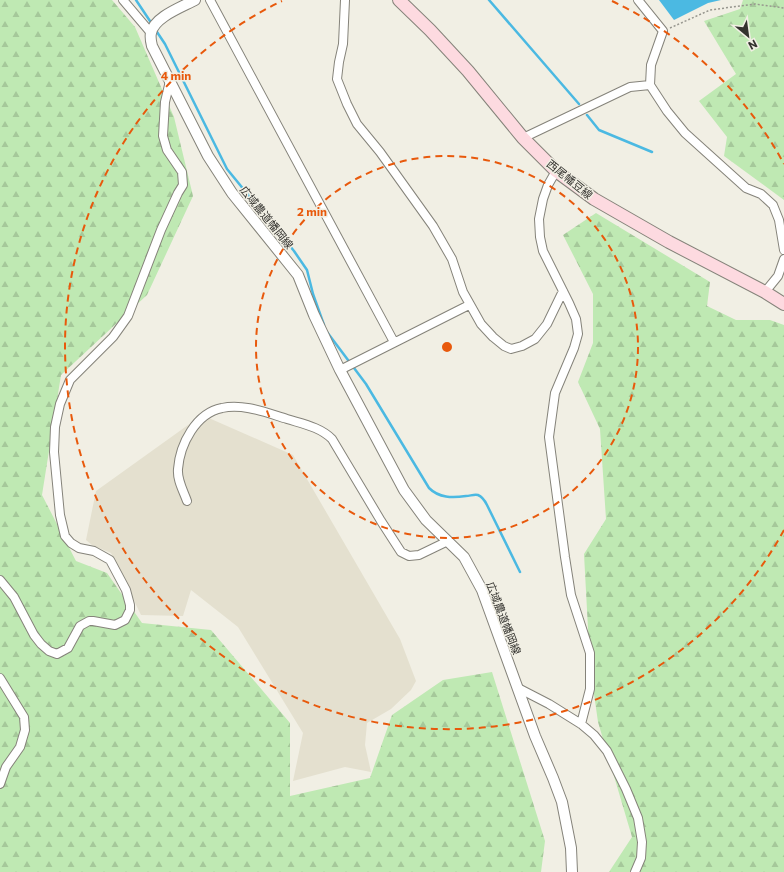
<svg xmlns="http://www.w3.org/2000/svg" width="784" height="872" font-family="Commissioner,'Noto Sans JP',sans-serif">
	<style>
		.built { fill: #e4e0cf }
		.forest { fill: url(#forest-firs) }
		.water { fill: #4bb9e2 }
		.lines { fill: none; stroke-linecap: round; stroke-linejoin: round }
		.stream { stroke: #4bb9e2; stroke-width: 2.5 }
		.minor-casing { stroke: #85837a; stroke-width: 10 }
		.tertiary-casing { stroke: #85837a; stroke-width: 12 }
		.secondary-casing { stroke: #85837a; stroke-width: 14 }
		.path { stroke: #97968e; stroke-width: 1.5; stroke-dasharray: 2 2; stroke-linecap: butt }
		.minor { stroke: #fff; stroke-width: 8 }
		.tertiary { stroke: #fff; stroke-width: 10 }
		.secondary { stroke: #fddae0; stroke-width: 12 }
		.ring { fill: none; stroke: #e8590c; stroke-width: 2; stroke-dasharray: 7 5 }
		.labels { text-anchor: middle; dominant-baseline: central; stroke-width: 3; stroke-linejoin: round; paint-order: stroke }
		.street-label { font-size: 11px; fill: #33322e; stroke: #f1efe4 }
		.centre { fill: #e8590c; stroke: #f1efe4; stroke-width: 2 }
		.ring-label { font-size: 12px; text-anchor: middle; font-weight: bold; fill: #e8590c; stroke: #f1efe4; stroke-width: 3; stroke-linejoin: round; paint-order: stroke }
	</style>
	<defs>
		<pattern id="forest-firs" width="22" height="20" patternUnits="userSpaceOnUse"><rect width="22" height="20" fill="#bfe9b3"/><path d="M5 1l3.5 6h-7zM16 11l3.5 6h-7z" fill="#a5c89a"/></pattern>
	</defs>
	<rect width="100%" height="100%" fill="#f1efe4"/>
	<path class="built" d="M202 415 293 455 400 639 416 681 411 690 391 709 367 723 365 745 371 772 345 767 293 781 303 733 238 627 191 590 183 616 141 615 111 553 92 545 86 540 96 491Z"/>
	<path class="forest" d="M0 0H112L135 27 174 117 193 196 147 295 61 375 42 495 76 561 107 573 142 623 211 630 290 723V796L370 778 392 715 443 680 492 672 545 841 541 872H0Z
		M743 0H784V200L724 156 727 137 699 101 736 74 704 21 740 9Z
		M596 213 710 282 707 306 736 320H770L784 325V872H609L632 837 598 722 590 666 584 554 606 519 600 429 578 382 593 343V294L563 235Z"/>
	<path class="water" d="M659 0H721L708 3 674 20Z"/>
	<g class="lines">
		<path class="stream" d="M136 0 152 24
			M489 0 579 104
			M155 29 165 44 227 169 294 251 307 270 313 294 324 325
			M587 115 599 130 652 152
			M327 332 366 384 429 488C439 498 452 498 466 496 470 496 474 494 478 495 483 497 485 501 487 505L520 572"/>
		<g class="minor-casing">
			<path id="minor" d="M123 0 151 33
				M210 0 394 342
				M345 0 343 44 339 62 337 79 347 104 357 124 380 152 433 226 452 259 463 292 481 324 493 337 504 346 511 349 522 346 535 339 547 324 563 291
				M638 0 663 31 651 65 650 85 667 111 685 133 746 188 761 194 773 205 779 220 784 250
				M523 138 630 87 650 85
				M556 171 548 185 543 199 539 219 540 237 543 251 569 303 576 319 578 334 574 348 555 393 549 437 565 557 571 595 590 653V689L581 724
				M765 292 778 276 784 259
				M340 370 469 305
				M187 501C183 490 177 480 178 469 180 444 196 413 222 408 243 403 267 413 287 419 303 424 320 427 332 439L381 521 401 552 409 556 419 555 448 541
				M0 580 14 597 34 635 41 644 49 651 57 654 68 648 80 626 89 621H93L115 625 125 620 130 610V605L126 590 110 560 94 551 79 548 71 543 65 536 60 515 54 452 55 427 60 404 70 380 113 337 128 316 161 230 178 193 183 185 182 172 167 150 163 136 165 102 170 81
				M0 678 24 717 25 730 20 747 6 767 0 784
				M518 688 549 704 581 724 594 735 607 751 626 789 638 818 642 842 641 858 635 872"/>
		</g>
		<g class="tertiary-casing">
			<path id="tertiary" d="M195 0C182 7 154 17 151 33 150 37 151 42 152 46L208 156 232 193 298 275 314 315 340 370 404 490 426 520 464 557 482 590 535 736 553 778 562 802 571 848 572 872"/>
		</g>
		<g class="secondary-casing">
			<path id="secondary" d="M399 0 430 30 468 71 523 138 556 171 594 199 669 242 765 292 784 304"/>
		</g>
		<path class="path" d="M670 28 710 10 755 4 784 8"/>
		<use href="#minor" class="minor"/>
		<use href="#tertiary" class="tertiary"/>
		<use href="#secondary" class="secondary"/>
	</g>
	<g class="ring">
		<circle cx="447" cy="347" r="191"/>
		<path d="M784 530A383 383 0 1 1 282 1M612 1A383 383 0 0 1 784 164"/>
	</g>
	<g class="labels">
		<g class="street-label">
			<text transform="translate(570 179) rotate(39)">西尾幡豆線</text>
			<text transform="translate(267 217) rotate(51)">広域農道幡岡線</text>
			<text transform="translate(504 618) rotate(69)">広域農道幡岡線</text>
		</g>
	</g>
	<circle cx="447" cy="347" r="6" class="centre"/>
	<g class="ring-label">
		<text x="176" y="80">4 min</text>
		<text x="312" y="216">2 min</text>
	</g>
	<g transform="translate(748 36) rotate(151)" stroke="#f1efe4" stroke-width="3" paint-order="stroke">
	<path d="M0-3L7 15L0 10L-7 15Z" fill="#33322e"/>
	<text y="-6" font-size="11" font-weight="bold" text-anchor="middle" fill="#33322e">N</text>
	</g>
</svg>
